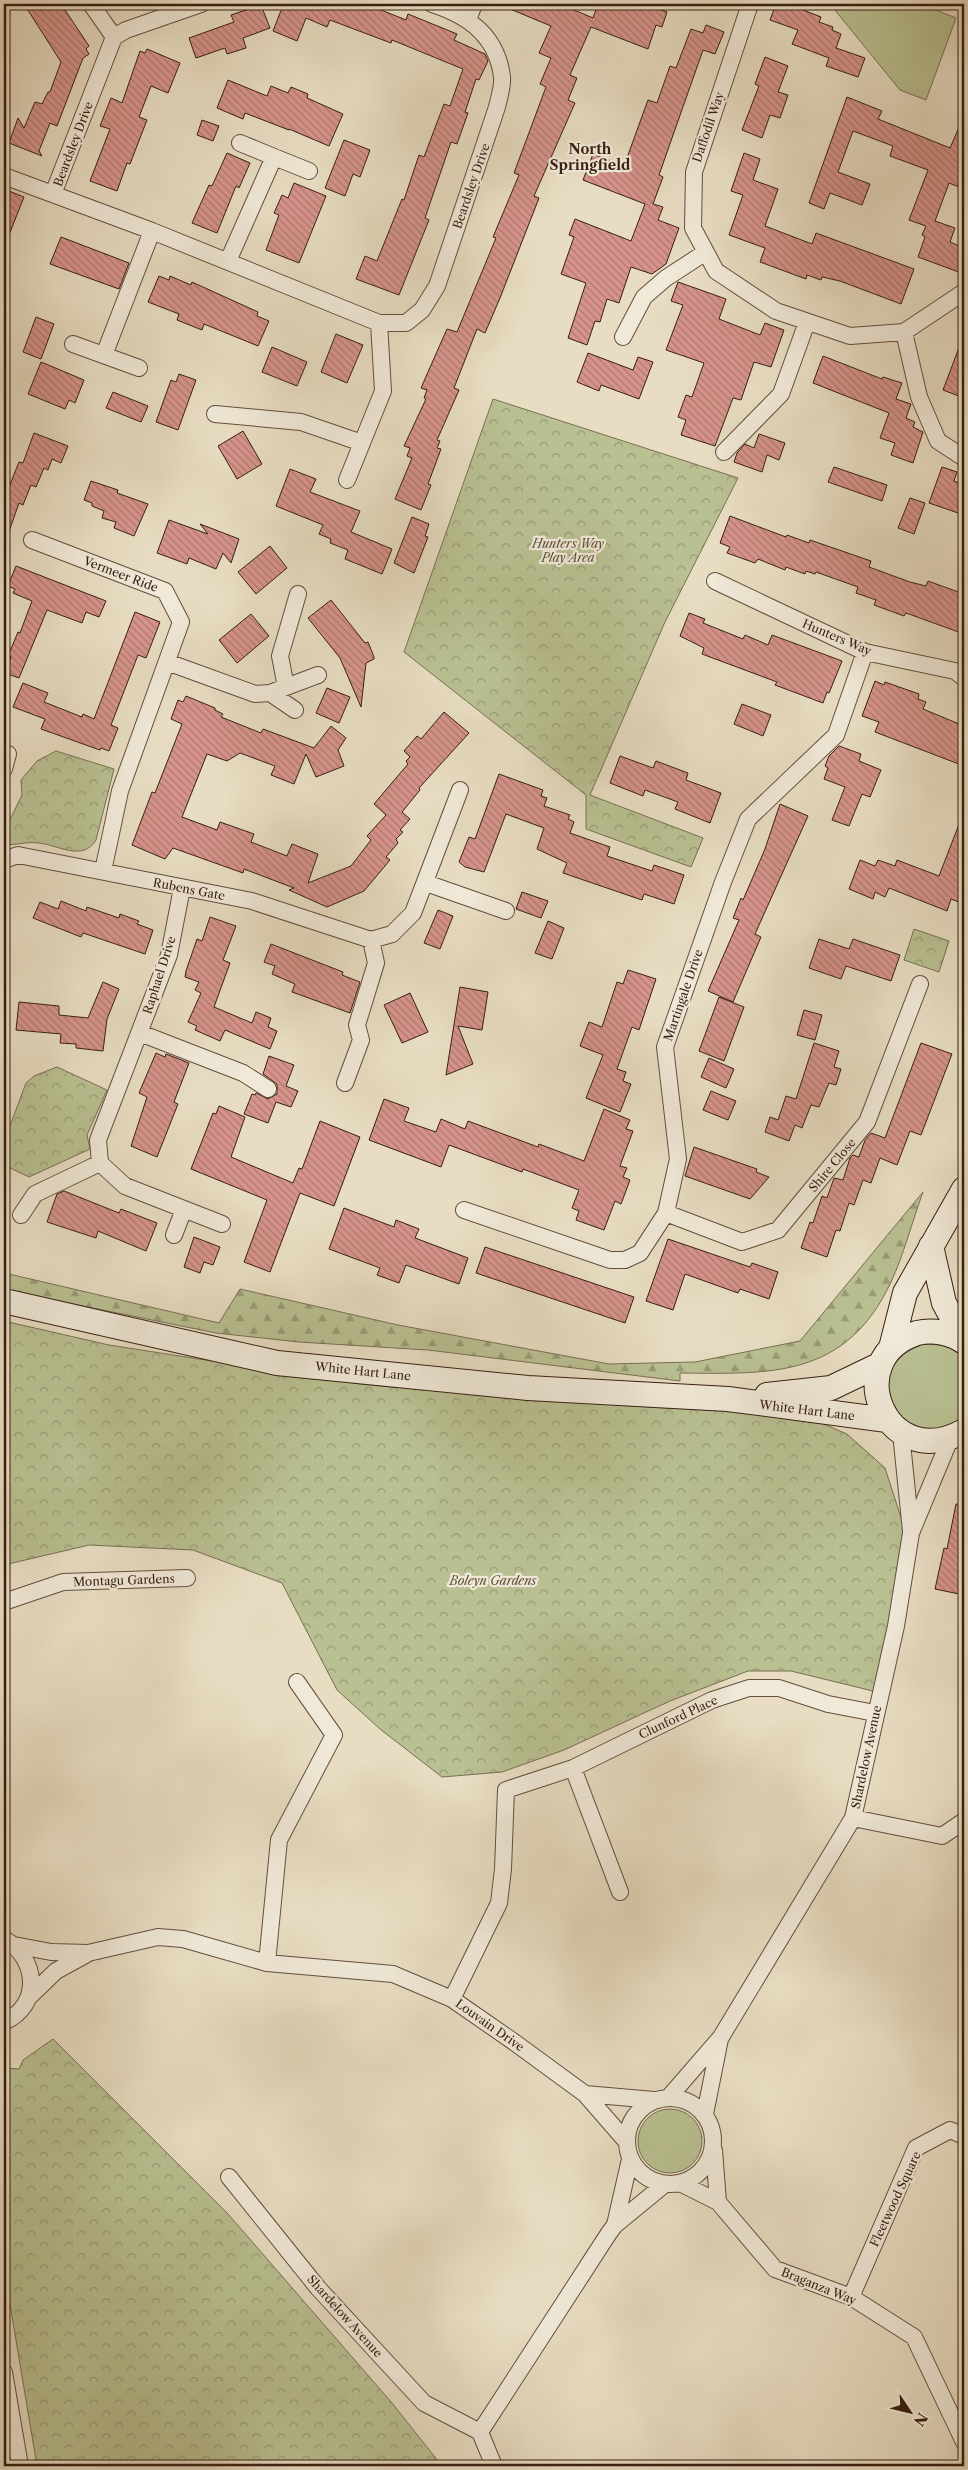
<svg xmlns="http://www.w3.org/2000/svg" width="968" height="2470" font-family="'Libre Caslon Text',serif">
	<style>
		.grass { fill: #b9c092; stroke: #786f52 }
		.forest { fill: url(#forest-firs); stroke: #786f52 }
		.park { fill: url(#park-crowns); stroke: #786f52 }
		.building { fill: url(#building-back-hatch); stroke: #371e12 }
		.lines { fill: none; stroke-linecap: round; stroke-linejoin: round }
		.street-casing { stroke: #634e3e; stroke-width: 18 }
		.secondary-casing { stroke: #371e12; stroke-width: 26 }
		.street { stroke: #f0e9d8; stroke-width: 16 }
		.secondary { stroke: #f0e9d8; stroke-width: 24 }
		.labels { text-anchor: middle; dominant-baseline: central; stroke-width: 4.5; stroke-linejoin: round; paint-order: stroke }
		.street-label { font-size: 12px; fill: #371e12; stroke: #f0e9d8 }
		.park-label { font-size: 12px; font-style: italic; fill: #5e4f38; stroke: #f0e9d8 }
		.neighbourhood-label { font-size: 14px; font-weight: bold; fill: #371e12; stroke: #f0e9d8 }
	</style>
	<defs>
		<pattern id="forest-firs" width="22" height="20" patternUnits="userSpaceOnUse" patternTransform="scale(1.25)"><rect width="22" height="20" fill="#b9c092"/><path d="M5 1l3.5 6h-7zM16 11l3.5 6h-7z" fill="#979b76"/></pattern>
		<pattern id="park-crowns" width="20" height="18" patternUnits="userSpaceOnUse" patternTransform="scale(1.25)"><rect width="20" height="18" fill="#b9c092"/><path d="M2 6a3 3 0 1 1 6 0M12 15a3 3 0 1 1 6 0" fill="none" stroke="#979b76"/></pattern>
		<pattern id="building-back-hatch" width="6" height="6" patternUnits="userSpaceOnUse" patternTransform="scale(1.25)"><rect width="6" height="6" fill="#d7948c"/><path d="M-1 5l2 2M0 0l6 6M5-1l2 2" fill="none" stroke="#af7871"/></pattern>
	</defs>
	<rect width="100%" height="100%" fill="#e8ddc3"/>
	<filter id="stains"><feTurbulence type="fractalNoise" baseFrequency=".004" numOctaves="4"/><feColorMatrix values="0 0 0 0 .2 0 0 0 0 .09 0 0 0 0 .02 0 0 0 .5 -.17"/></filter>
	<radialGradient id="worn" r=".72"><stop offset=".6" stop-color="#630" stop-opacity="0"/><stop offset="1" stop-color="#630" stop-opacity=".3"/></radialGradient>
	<path class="grass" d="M830 4H921L956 18 926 100 900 90Z
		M924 1344C940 1344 954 1346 964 1359V1415C915 1468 845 1371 924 1344Z
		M638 2141a32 32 0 1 1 64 0a32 32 0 1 1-64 0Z"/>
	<path class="forest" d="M923 1192C912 1222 904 1254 891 1282 846 1378 772 1374 680 1373V1381L428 1350 299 1342 216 1333 4 1290V1270L9 1274 219 1323 240 1289 398 1325 609 1364 695 1362 800 1341Z"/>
	<path class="park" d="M493 399 738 478 665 622 590 795 703 838 691 867 586 829V795L404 652Z
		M56 751 114 769 96 840C83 862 58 845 39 843 27 841 16 846 4 844V832L22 795 21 780 37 761Z
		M914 929 949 941 939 972 904 960Z
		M57 1067 107 1090 87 1135 90 1149 29 1177 4 1165V1142L26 1083 34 1076Z
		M4 1321 109 1345 360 1384 518 1398 665 1408 720 1409 814 1420 847 1434 885 1468 905 1530 877 1692 791 1671H748L670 1701 564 1750 502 1772 442 1777 380 1729 337 1690 282 1583 193 1550 89 1545 4 1565Z
		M53 2039 228 2214 392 2403 442 2466H37L4 2268V2068L19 2069 23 2060Z"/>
	<path class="building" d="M24 4H61L89 46 86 49 89 54 83 58 57 126 50 123 39 151 42 156 9 143 18 118 24 128 35 102 42 104 48 92H50L61 62Z
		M272 4H366L406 20 408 14 457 34 454 40 485 54 488 61 479 80 476 79 465 112 468 113 457 144 451 142 425 218 429 220 399 295 356 279 365 256 377 261 402 199 404 200 419 155 424 157 444 104 450 106 463 69 392 40 391 43 330 20 327 27 306 18 297 41 273 31 282 8Z
		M498 4H560L593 18 598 4H644L667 12 662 27 656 25 648 49 591 27 570 75 577 78 568 100 575 103 534 196 539 198 500 298 485 333 477 329 454 388 459 390 437 440 440 441 437 448 441 449 428 484 431 485 421 510 395 499 412 458 407 456 410 448 404 446 426 399 424 398 427 390 421 388 428 372 447 329 457 332 496 238 493 237 519 175 514 173 546 87 540 84 551 58 539 53 551 26Z
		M776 4H806L803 10 821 17 819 22 833 27 832 30 841 34 836 48 865 58 858 77 826 66 829 58 792 44 798 30 770 20Z
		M261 5 270 28 243 38 246 48 227 54 225 48 196 58 189 38 234 22 231 15Z
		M706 25 724 32 715 54 703 50 659 175 663 177 653 204 663 207 658 220 679 228 666 264 652 274 631 267 619 303 607 299 600 322 595 321 587 345 568 338 586 283 561 274 574 237 569 235 575 219 631 241 645 204 583 180 593 154 624 166 648 100 657 103 670 66 676 68 691 29 703 33Z
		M147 49 180 63 168 93 151 86 139 117 147 120 130 164 127 163 117 191 90 181 110 129 100 126 111 98 122 103 140 51 145 53Z
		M765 57 788 66 778 92 788 95 780 118 770 115 762 138 742 130 759 86 755 84Z
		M228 80 267 96 271 86 288 93 291 87 308 94 307 98 343 114 329 146 289 129V130L245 113 243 119 217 108Z
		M847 97 882 111 878 119 950 148 964 116V189L949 183 935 221 955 228 950 242 964 248V274L918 257 925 237 922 235 926 226 909 220 928 170 890 156 893 146 853 131 838 172 870 184 862 205 830 193 824 209 809 203Z
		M202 120 219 126 213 141 197 135Z
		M344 140 370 150 360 177 353 174 345 196 325 188Z
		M227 153 250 163 239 188 236 186 217 233 192 223 209 185 212 186Z
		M744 153 760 159 753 180 778 189 765 226 812 244 816 233 914 269 901 304 840 281 822 277 821 280 807 275 806 279 760 262 765 248 729 235 743 195 731 191Z
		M294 183 326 196 299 263 266 250 279 215 274 213 282 195 288 198Z
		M4 189 24 197 5 245H4Z
		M61 237 129 263 119 289 50 264Z
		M159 276 169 280 170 276 191 285 192 282 258 312 257 316 269 321 258 346 204 324 202 330 177 320 179 314 148 302Z
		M678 282 726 299 719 319 760 335 765 323 784 330 771 367 754 362 741 400 733 398 715 446 681 435 686 420 678 417 686 395 692 397 704 363 666 350 683 305 671 301Z
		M36 317 54 324 41 359 23 352Z
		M336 334 363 345 347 383 321 372Z
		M963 337 964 338V398L943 390Z
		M272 347 307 362 297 386 262 372Z
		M588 353 633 370 638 357 653 362 639 399 601 385 599 391 577 382Z
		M823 356 882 379 883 377 902 383 896 399 911 404 906 418 915 422 913 427 923 432 913 463 891 455 895 443 880 438 889 413 813 383Z
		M41 362 84 380 75 403 69 400 65 409 28 394Z
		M179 374 196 380 178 430 156 422 171 380 176 382Z
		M113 392 148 406 141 422 106 408Z
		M243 431 262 464 237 479 218 446Z
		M34 433 68 446 61 463 52 459 48 470 44 468 36 487 31 485 23 505 19 503 6 540H4V485L9 487 19 462 23 463Z
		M759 434 785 443 779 460 767 455 762 472 734 462 737 453 745 444 754 448Z
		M834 467 887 485 882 501 828 482Z
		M942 467 957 472 954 481 964 485V515L929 503Z
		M290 469 316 479 310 492 360 511 351 532 392 549 382 574 345 559 348 550 330 543 331 539 319 534 323 525 276 506Z
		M91 481 118 490 117 493 148 504 134 536 114 528 116 522 102 518 104 511 92 506V503L84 500Z
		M910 498 925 503 914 534 898 528Z
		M730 516 786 537 787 535 809 543 810 540 871 561 869 567 910 582 926 586 928 581 964 594V634L906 613 904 616 874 605 876 600 856 593 858 587 816 572 815 574 806 571 805 574 786 567 785 570 758 559 755 563 727 553 730 547 720 543Z
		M412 517 429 524 425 536 428 537 414 573 394 563Z
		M169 520 208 534 200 524 239 539 231 563 223 553 216 569 189 558 187 564 157 553Z
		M270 546 287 568 256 594 238 572Z
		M16 566 106 601 99 617 86 612 82 623 47 610 19 678 5 673 11 657 8 656 18 632 20 633 32 601 13 593 15 589 8 586Z
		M331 600 365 643 368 642 374 657V659L366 663 361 707 340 658 308 618Z
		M135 612 160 622 146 658 138 655 111 725 118 728 109 751 101 748 100 750 41 729 45 719 13 707 23 683 48 693 44 702 82 717 83 714 94 719Z
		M689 613 705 619 703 623 743 639 745 635 768 645 772 635 842 661 829 693 827 692 823 703 775 685 777 682 702 654 704 648 680 636Z
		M251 614 269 636 237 663 219 640Z
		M875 681 884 685 885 682 919 694 918 699 926 702 923 709 964 726V766L875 732 879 722 862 716Z
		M327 688 350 697 339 723 316 713Z
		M186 696 215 708V710L223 714 221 717 261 733 263 729 314 748 331 726 346 738 338 750 344 766 316 777 306 754 294 784 271 775 275 766 240 753 227 761 207 754 182 817 217 830 220 822 254 834 251 842 287 856 292 844 318 854 308 883 351 866 371 840 367 836 386 815 374 804 408 764 406 761 410 757 404 751 417 736 421 739 444 712 469 733 419 788 420 790 402 812 410 819 400 830 403 832 396 839 398 843 386 857 390 860 364 891 327 907 289 890 294 888 244 869 243 873 173 848 165 859 132 845 152 792 155 793 182 724 171 719 178 700 183 702Z
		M742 704 771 715 763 736 734 724Z
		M839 746 861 754 859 761 881 770 870 797 862 794 849 826 832 820 845 787 824 779 828 768 825 766 829 756Z
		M620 756 653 768 656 761 688 773 686 780 721 793 710 823 675 809 678 802 645 790 643 796 610 783Z
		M499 774 543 790 541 796 547 798 544 806 570 815 568 819 574 822 570 833 610 847 607 856 652 871 654 865 684 875 674 904 644 894 642 900 563 873 567 863 537 849 544 828 506 814 484 872 465 867 459 862 469 837 475 839Z
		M780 804 808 816 755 934 761 937 733 1002 708 991 739 920 733 918 741 898 743 900 765 849Z
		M963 814 964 904 951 899 947 911 889 888 885 897 875 892 873 899 849 889 860 860 875 866 878 860 895 866 897 860 939 876Z
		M522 892 548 901 541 918 516 909Z
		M61 901 86 911 87 907 119 918 120 914 139 921 137 924 153 930 145 954 83 933 81 937 33 918 40 902 58 909Z
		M438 910 453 916 440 949 424 943Z
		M210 917 236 926 223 960 230 963 214 1007 252 1023 256 1012 271 1018 268 1027 277 1031 270 1049 225 1030 220 1041 195 1030 197 1026 188 1022 201 993 195 990 199 982 185 977 186 971 197 939 202 941Z
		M548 921 564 928 552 959 535 953Z
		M819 939 849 949 853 939 900 955 891 981 846 966 841 979 809 968Z
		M271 944 343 972 342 975 360 982 350 1013 292 992 295 984 272 974 275 966 264 962Z
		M628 970 656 979 639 1030 632 1027 617 1069 626 1072 623 1081 631 1084 620 1112 586 1098 603 1055 580 1046 589 1022 602 1027 617 982 623 984Z
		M103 982 119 989 107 1019 103 1051 76 1048V1044L60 1043 61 1034 16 1030 19 1002 59 1006V1015L88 1018Z
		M460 987 488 992 482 1030 458 1026 473 1064 446 1075Z
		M410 993 428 1032 402 1043 384 1005Z
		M719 997 744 1007 724 1061 699 1051Z
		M804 1010 822 1015 815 1040 797 1035Z
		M814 1043 839 1051 834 1067 841 1069 836 1085 829 1083 819 1107 811 1105 802 1128 795 1125 789 1141 765 1132 770 1117 778 1120 786 1096 796 1099Z
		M921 1043 952 1054 921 1135 910 1131 897 1165 880 1158 871 1183 863 1180 854 1205 849 1203 840 1231 836 1230 827 1257 801 1248 810 1222 813 1223 822 1196 827 1198 834 1178 843 1180 850 1158 853 1155 859 1157 865 1140 871 1133 885 1138Z
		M156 1053 165 1057 166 1054 189 1063 174 1102 178 1104 157 1157 131 1146 147 1097 139 1093Z
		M269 1056 294 1065 286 1086 298 1091 291 1107 276 1102 268 1123 244 1114 252 1094 255 1095 256 1093 268 1099 277 1094V1084L263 1074Z
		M709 1058 734 1069 726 1088 701 1077Z
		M711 1091 736 1101 728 1120 703 1110Z
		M384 1099 409 1108 404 1121 436 1132 441 1119 465 1129 468 1121 538 1147 539 1144 584 1161 604 1109 630 1120 626 1129 633 1131 620 1166 627 1168 623 1177 630 1180 621 1204 615 1201 604 1230 576 1220 579 1211 572 1208 579 1190 523 1169 522 1172 449 1145 441 1167 369 1140Z
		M219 1106 245 1117 231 1157 293 1183 299 1168 302 1169 320 1121 360 1137 334 1206 300 1193 270 1272 244 1262 267 1200 191 1169 213 1113 216 1114Z
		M694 1147 757 1169 756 1172 769 1177 750 1199 685 1176Z
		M64 1191 119 1213 121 1209 157 1223 146 1251 98 1231 96 1238 47 1222 57 1194Z
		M344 1208 394 1227 396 1220 419 1229 415 1238 468 1258 459 1284 406 1265 399 1283 377 1275 380 1268 329 1249Z
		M194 1237 220 1247 213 1265 204 1262 200 1273 184 1267Z
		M668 1239 750 1267 752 1263 778 1272 769 1299 740 1289 738 1293 685 1274 673 1310 646 1301Z
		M485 1247 634 1297 625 1323 476 1273Z
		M956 1504 964 1505V1595L935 1589 944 1548 947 1549Z"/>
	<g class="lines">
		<g class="street-casing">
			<path id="street" d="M91 4 114 37
				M750 4 694 172 693 228 716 271 776 311 850 336 904 332 964 292
				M468 20 474 4
				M274 157 309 171
				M4 176 152 231 379 323H406L422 310 437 286 497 107C499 98 503 86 502 77 497 36 469 16 432 4
				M53 194 114 37 126 30 201 4
				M228 261 274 157 240 143
				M904 332 919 397 938 441 964 458
				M623 337 644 297 666 278 706 252
				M73 344 139 368
				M104 355 152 231
				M215 414 301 422 362 443
				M724 452 781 394 807 322
				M347 480 383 391 379 323
				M32 540 165 591 181 622 120 791 103 871
				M715 581 865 652 955 671 964 678
				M167 662 255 694 270 693 318 675
				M286 687 280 656 298 594
				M270 693 295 710
				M4 769 8 754
				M4 860 18 855 252 901 371 940 392 934 413 913 460 790
				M426 883 506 911
				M182 888 169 955 98 1140 100 1163 125 1186 222 1224
				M140 1033 243 1073 268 1089
				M345 1083 361 1040 357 1025 376 963 371 940
				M464 1210 610 1260H625L640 1253 666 1213 678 1159 665 1047 723 882 748 819 836 735 865 652
				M666 1213 742 1242 778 1230 867 1122 920 984
				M21 1215 35 1194 100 1163
				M174 1235 184 1209
				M901 1433 911 1531
				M4 1602 63 1582 187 1578
				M573 1768 620 1892
				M853 1818 942 1836 964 1821
				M4 1939C38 1958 42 2005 4 2022
				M14 1945 51 1952 88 1953 158 1937 183 1939 267 1963 393 1974 452 1999 514 2042 585 2094 626 2141
				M267 1963 279 1840 334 1735 297 1682
				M28 1998 56 1971 87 1954
				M452 1999 499 1903 503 1869 506 1790 573 1768 712 1700 749 1688H779L828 1704 875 1713
				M585 2094 654 2100
				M669 2097 721 2037 853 1818 896 1626 911 1533 950 1439
				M627 2141a43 43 0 1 1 86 0a43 43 0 1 1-86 0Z
				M705 2114 720 2039
				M714 2150 718 2202
				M229 2177 318 2288 424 2403 480 2432 494 2466
				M680 2183 718 2202 775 2269 851 2297 914 2337 964 2442
				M615 2225 630 2159
				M851 2297 916 2148 950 2130 964 2136
				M4 2372 20 2466
				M480 2432 609 2233 615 2225 665 2184"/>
		</g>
		<g class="secondary-casing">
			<path id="secondary" d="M931 1246 944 1303 964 1339
				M4 1301 277 1363 528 1388 728 1399 887 1420
				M964 1342C952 1333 933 1329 917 1333 839 1358 885 1475 964 1431
				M891 1348 905 1293 964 1189
				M767 1395 831 1388 881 1364"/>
		</g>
		<use href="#street" class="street"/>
		<use href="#secondary" class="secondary"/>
	</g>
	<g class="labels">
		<g class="street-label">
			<text transform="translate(708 127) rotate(-71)">Daffodil Way</text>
			<text transform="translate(73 144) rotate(-69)">Beardsley Drive</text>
			<text transform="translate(471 186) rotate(-71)">Beardsley Drive</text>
			<text transform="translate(121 574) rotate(21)">Vermeer Ride</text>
			<text transform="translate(837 637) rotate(23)">Hunters Way</text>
			<text transform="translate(189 889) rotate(11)">Rubens Gate</text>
			<text transform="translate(159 975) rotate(-72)">Raphael Drive</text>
			<text transform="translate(683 995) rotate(-71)">Martingale Drive</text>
			<text transform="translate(832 1165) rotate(-50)">Shire Close</text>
			<text transform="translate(363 1371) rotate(6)">White Hart Lane</text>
			<text transform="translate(807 1410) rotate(7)">White Hart Lane</text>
			<text transform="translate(124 1580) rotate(-2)">Montagu Gardens</text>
			<text transform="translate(678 1717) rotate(-25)">Clunford Place</text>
			<text transform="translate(866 1757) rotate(-78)">Shardelow Avenue</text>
			<text transform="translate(490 2025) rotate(35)">Louvain Drive</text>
			<text transform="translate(895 2199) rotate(-65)">Fleetwood Square</text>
			<text transform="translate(819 2286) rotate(22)">Braganza Way</text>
			<text transform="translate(345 2316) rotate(48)">Shardelow Avenue</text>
		</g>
		<g class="park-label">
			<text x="568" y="543">Hunters Way<tspan x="568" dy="14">Play Area</tspan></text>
			<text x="493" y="1580">Boleyn Gardens</text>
		</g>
		<g class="neighbourhood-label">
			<text x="590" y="149">North<tspan x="590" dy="16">Springfield</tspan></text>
		</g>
	</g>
	<rect width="968" height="2470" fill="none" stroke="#e8ddc3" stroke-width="20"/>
	<rect x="5" y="5" width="958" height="2460" fill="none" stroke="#371e12" stroke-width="2.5"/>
	<rect x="10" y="10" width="948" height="2450" fill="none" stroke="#371e12"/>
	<g transform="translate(910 2412) rotate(125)" stroke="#f0e9d8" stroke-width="4" paint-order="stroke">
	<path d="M0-4L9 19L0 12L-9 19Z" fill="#371e12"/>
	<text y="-8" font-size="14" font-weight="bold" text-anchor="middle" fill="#371e12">N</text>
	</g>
	<rect width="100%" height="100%" filter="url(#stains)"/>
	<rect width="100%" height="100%" fill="url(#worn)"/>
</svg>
